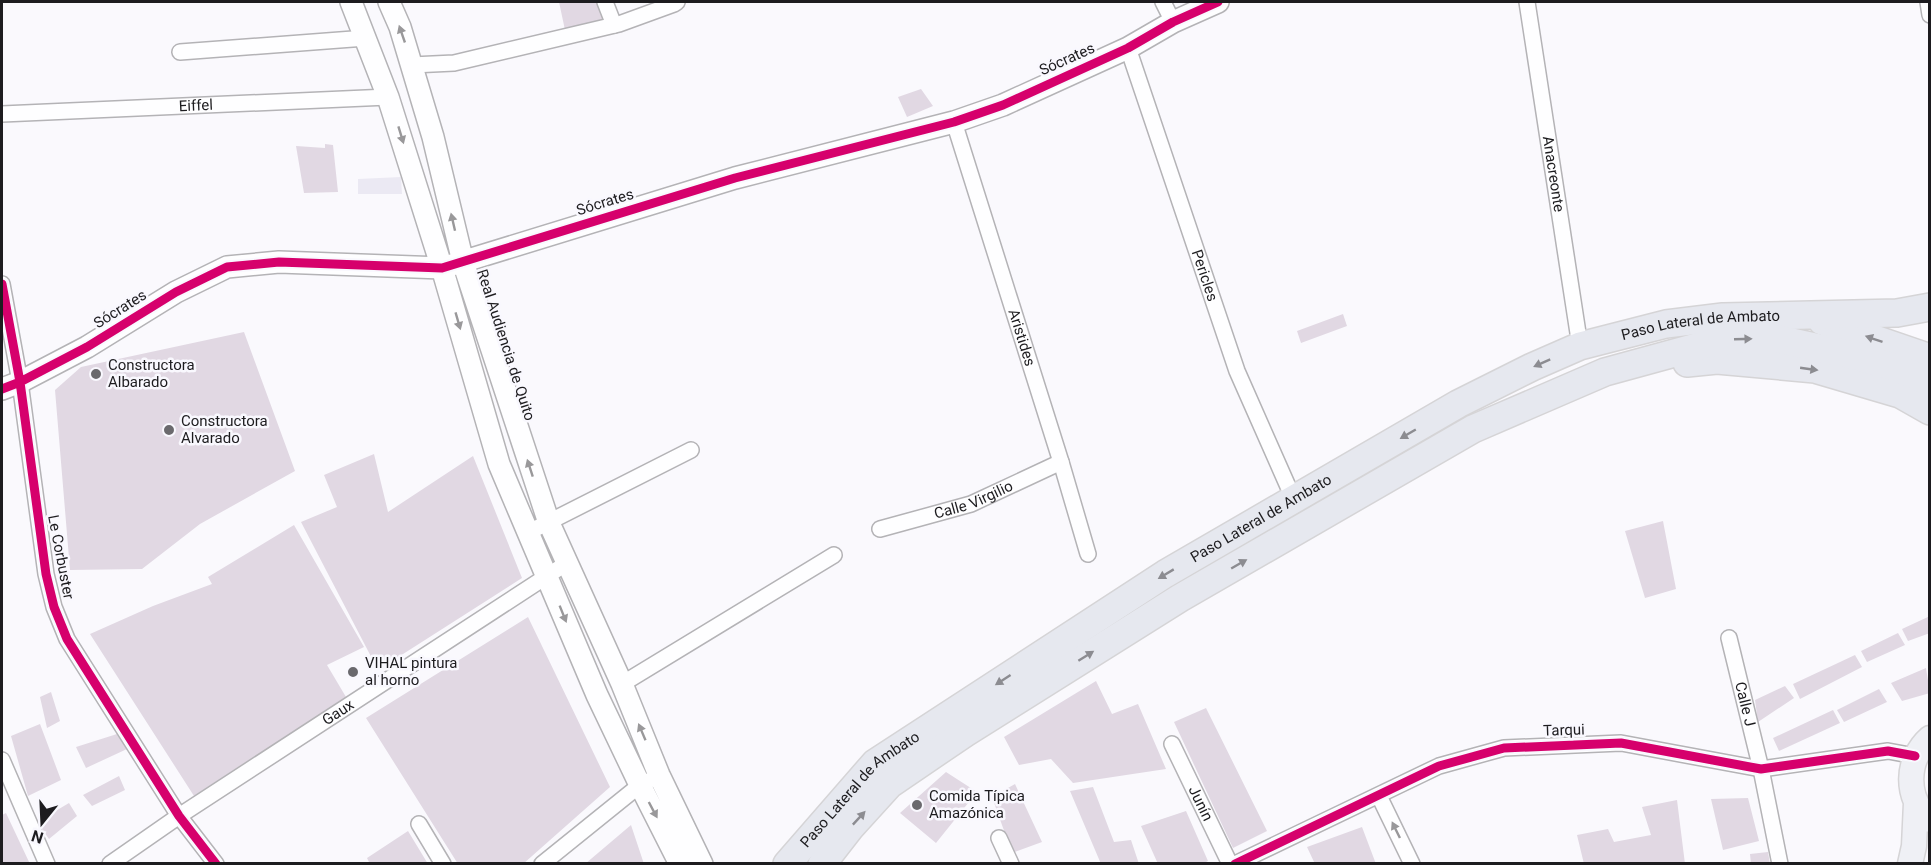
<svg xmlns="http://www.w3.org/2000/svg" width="1931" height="865" font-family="Roboto,sans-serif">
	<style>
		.built { fill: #ebe9f3 }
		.building { fill: #e1d8e3 }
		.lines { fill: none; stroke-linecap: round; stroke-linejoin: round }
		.street-casing { stroke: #b4b3b6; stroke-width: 18 }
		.secondary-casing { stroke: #b4b3b6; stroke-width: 24 }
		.primary-casing { stroke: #d5d4d6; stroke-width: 27 }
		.highway-casing { stroke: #d5d4d6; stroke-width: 30 }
		.street { stroke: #fefeff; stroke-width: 15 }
		.secondary { stroke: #fefeff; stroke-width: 21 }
		.primary { stroke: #eff0f5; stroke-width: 24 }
		.highway { stroke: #e6e8ef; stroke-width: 27 }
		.cycleway-casing { stroke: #f9f8fe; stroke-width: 13 }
		.cycleway { stroke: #d6006c; stroke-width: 9 }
		.oneway { fill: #99989a }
		.oneway2 { fill: #8c8c91 }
		.poi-dot { fill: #6a696d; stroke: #f9f8fe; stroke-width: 2 }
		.labels { text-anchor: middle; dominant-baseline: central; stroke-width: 5; stroke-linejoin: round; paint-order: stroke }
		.street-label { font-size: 15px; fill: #1d1c1f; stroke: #f9f8fe }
		.poi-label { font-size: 15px; fill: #1d1c1f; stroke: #f9f8fe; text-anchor: start }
	</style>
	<rect width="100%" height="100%" fill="#faf9fd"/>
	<path class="built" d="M401 177 402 194H358V179Z"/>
	<path class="building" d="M559 2H600L605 22 565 30Z
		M921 89 933 106 907 117 898 97Z
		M325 144 333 145 338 192 304 193 296 146 325 148Z
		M1343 314 1347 326 1301 343 1297 331Z
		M244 332 295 471 200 524 142 569 70 570 55 390 81 367Z
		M374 454 388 512 473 456 522 578 378 670 301 522 337 507 324 475Z
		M1663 521 1676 589 1645 598 1625 531Z
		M294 525 364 647 327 665 346 697 194 796 90 634 153 606 212 584 208 577Z
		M1930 616V633L1908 641 1902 629Z
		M528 617 610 787 523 864H458L366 718Z
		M1898 633 1905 645 1867 662 1861 651Z
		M1855 655 1862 667 1800 699 1793 684Z
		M1926 668 1930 693 1902 701 1891 683Z
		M1096 681 1112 714 1138 704 1166 769 1073 783 1051 759 1019 765 1004 737Z
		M1785 686 1794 698 1758 722 1755 700Z
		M1879 689 1887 702 1844 722 1837 710Z
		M51 692 60 721 47 728 40 697Z
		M1206 708 1267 831 1233 848 1174 722Z
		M1833 710 1840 723 1779 751 1773 738Z
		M40 724 61 780 28 796 11 736Z
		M117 734 127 749 86 768 76 747Z
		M946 772 977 792 936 843 900 813Z
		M119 776 125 790 92 806 83 795Z
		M1015 784 1042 842 1012 853 992 797Z
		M1093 787 1114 842 1131 840 1139 864H1101L1070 791Z
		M1748 798 1759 841 1723 850 1711 799Z
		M1677 800 1685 864H1584L1577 835 1608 829 1614 842 1651 835 1642 807Z
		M69 803 77 816 49 839 37 822Z
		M1186 811 1208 861 1202 864H1158L1141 826Z
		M6 813 30 864H2V815Z
		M631 825 644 864H585Z
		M1362 827 1376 864H1315L1307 847Z
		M408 831 428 864H370L367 858Z
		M1768 852 1770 864H1751L1750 854Z"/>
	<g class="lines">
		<g class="street-casing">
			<g id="street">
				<path d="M605 2 614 25"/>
				<path d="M1163 2 1173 22"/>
				<path id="s1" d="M1527 2 1580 346"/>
				<path d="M1928 2 1930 15"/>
				<path id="s2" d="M1128 48 1237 371 1294 500"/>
				<path d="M180 52 366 38"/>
				<path d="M412 65 454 63 619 24 674 4 677 2"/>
				<path id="s3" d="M2 114 388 97"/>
				<path id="s4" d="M954 122 1061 462 1088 554"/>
				<path d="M2 284 20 382 46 574 54 607 67 639 179 816 216 864"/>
				<path id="s5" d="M880 529 971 504 1061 462"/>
				<path d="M529 532 691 450"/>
				<path id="s6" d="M1729 638 1761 769 1780 864"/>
				<path d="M622 684 834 555"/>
				<path id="s7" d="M1172 744 1230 864"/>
				<path d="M2 760 47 864"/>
				<path d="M1379 796 1412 864"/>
				<path d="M419 824 443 864"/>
				<path d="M999 838 1011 864"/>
				<path id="s8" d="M110 864 179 816 567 563"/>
				<path d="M542 864 640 785 648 781"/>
				<path d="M1235 864 1439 766 1504 748 1621 743 1761 769 1888 751 1915 756"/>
			</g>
		</g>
		<g class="secondary-casing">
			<path id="secondary" d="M351 2 388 97 442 268 499 464 597 695 640 785 680 864
				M389 2 400 27 433 137 463 262 549 523 622 684 659 775 702 864
				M2 389 20 382 87 347 176 292 227 267 279 262 442 268 735 178 954 122 1003 105 1128 48 1173 22 1218 2"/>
		</g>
		<g class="primary-casing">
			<path id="primary" d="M1930 738C1906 759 1904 798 1930 820
				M1910 864 1914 846 1916 803"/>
		</g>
		<g class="highway-casing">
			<g id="highway">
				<path d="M1822 321 1930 358"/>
				<path d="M1687 363 1717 360 1815 369 1900 394 1930 411"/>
				<path id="s9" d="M787 864 875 763 1165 574 1458 404 1532 367 1580 346 1666 324 1723 317 1897 313 1930 307"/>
				<path d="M822 864 850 828 890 784 965 733 1180 598 1473 429 1605 372 1711 343 1741 339H1778L1856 356 1900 369 1930 382"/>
			</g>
		</g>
		<use href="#street" class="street"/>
		<use href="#secondary" class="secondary"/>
		<use href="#primary" class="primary"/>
		<use href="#highway" class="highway"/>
		<g class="cycleway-casing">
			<path id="cycleway" d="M2 284 20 382 46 574 54 607 67 639 179 816 216 864
				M2 389 20 382 87 347 176 292 227 267 279 262 442 268 735 178 954 122 1003 105 1128 48 1173 22 1218 2
				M1235 864 1439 766 1504 748 1621 743 1761 769 1888 751 1915 756"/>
		</g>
		<use href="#cycleway" class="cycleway"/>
	</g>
	<defs><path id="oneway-solid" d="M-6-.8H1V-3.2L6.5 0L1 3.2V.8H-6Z" transform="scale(1.5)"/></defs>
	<g class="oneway">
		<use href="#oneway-solid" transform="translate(402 34) rotate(-109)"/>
		<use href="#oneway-solid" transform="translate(401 135) rotate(73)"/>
		<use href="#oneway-solid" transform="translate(453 222) rotate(-103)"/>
		<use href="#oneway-solid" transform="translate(458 321) rotate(74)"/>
		<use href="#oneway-solid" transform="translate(530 468) rotate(-108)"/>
		<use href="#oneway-solid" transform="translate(563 614) rotate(68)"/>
		<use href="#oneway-solid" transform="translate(642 732) rotate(-113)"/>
		<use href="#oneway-solid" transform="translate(653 810) rotate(62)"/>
		<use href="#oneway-solid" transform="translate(1396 830) rotate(-116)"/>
	</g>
	<g class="oneway2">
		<use href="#oneway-solid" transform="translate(1743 339) rotate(-2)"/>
		<use href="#oneway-solid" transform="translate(1874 339) rotate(-161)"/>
		<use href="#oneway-solid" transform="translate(1542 363) rotate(156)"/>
		<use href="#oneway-solid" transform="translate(1809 369) rotate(8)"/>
		<use href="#oneway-solid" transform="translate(1408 434) rotate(150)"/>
		<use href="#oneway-solid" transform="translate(1239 564) rotate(-30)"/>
		<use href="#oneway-solid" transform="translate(1166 574) rotate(149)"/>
		<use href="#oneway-solid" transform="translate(1086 656) rotate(-32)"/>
		<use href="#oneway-solid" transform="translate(1003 680) rotate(147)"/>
		<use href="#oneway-solid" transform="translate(859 818) rotate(-47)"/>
	</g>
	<g class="poi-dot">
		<circle cx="96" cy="374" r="6"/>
		<circle cx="169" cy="430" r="6"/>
		<circle cx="353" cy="672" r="6"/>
		<circle cx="917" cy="805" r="6"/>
	</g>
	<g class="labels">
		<g class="street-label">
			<text transform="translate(1067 59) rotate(-24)">Sócrates</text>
			<text stroke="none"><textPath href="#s3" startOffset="194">Eiffel</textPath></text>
			<text stroke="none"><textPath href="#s1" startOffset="174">Anacreonte</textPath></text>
			<text transform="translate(605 202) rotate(-17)">Sócrates</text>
			<text stroke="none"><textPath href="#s2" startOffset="240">Pericles</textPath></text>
			<text transform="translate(120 309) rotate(-32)">Sócrates</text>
			<text stroke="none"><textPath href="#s9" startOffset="1077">Paso Lateral de Ambato</textPath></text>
			<text stroke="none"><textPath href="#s4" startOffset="226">Aristides</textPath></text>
			<text transform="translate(506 345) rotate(72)">Real Audiencia de Quito</text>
			<text stroke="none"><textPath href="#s5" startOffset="98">Calle Virgilio</textPath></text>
			<text stroke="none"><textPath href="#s9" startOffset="591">Paso Lateral de Ambato</textPath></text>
			<text transform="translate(61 557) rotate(79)">Le Corbuster</text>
			<text stroke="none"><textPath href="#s6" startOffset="68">Calle J</textPath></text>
			<text stroke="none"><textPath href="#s8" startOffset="274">Gaux</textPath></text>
			<text transform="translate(1564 730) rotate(-2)">Tarqui</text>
			<text stroke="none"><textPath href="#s9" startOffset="105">Paso Lateral de Ambato</textPath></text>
			<text stroke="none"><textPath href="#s7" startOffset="66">Junín</textPath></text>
		</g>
		<g class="poi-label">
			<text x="108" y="365">Constructora<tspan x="108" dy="17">Albarado</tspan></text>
			<text x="181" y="421">Constructora<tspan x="181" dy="17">Alvarado</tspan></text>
			<text x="365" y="663">VIHAL pintura<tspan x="365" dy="17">al horno</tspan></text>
			<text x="929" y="796">Comida Típica<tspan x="929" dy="17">Amazónica</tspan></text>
		</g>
	</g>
	<rect width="1931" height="865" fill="none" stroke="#1d1c1f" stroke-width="6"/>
	<g transform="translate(42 823) rotate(198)" stroke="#f9f8fe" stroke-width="4.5" paint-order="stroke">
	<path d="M0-4.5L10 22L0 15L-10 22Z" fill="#1d1c1f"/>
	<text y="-9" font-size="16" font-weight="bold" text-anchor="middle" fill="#1d1c1f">N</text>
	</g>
</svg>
